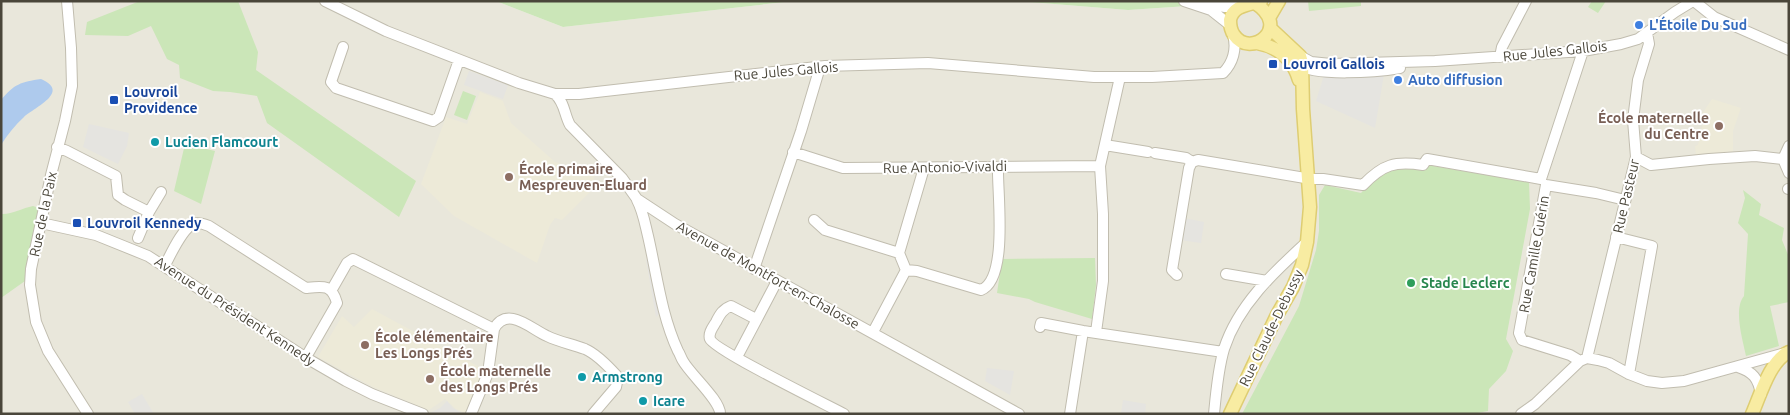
<svg xmlns="http://www.w3.org/2000/svg" width="1790" height="415" font-family="Ubuntu,sans-serif">
	<style>
		.residential { fill: #e9e7db }
		.education { fill: #edead8 }
		.green { fill: #cbe6b8 }
		.parking { fill: #e5e4e0 }
		.water { fill: #aecaed }
		.lines { fill: none; stroke-linecap: round; stroke-linejoin: round }
		.minor-casing { stroke: #c1bdaf; stroke-width: 12 }
		.major-casing { stroke: #decd72; stroke-width: 15 }
		.minor { stroke: #fff; stroke-width: 10 }
		.major { stroke: #f8eca2; stroke-width: 12 }
		.shop-dot { fill: #3f7fe0; stroke: #fff; stroke-width: 2 }
		.transit-dot { fill: #1a4fb4; stroke: #fff; stroke-width: 2 }
		.education-dot { fill: #8d6e63; stroke: #fff; stroke-width: 2 }
		.culture-dot { fill: #0f9aa8; stroke: #fff; stroke-width: 2 }
		.leisure-dot { fill: #2e9e5b; stroke: #fff; stroke-width: 2 }
		.labels { text-anchor: middle; dominant-baseline: central; stroke-width: 4; stroke-linejoin: round; paint-order: stroke }
		.shop-label { font-size: 14px; font-weight: bold; fill: #366cbe; stroke: #fff; text-anchor: start }
		.street-label { font-size: 14px; fill: #4a463a; stroke: #fff }
		.transit-label { font-size: 14px; font-weight: bold; fill: #164399; stroke: #fff; text-anchor: start }
		.education-label { font-size: 14px; font-weight: bold; fill: #785e54; stroke: #fff; text-anchor: start }
		.culture-label { font-size: 14px; font-weight: bold; fill: #0d838f; stroke: #fff; text-anchor: start }
		.leisure-label { font-size: 14px; font-weight: bold; fill: #27864d; stroke: #fff; text-anchor: start }
	</style>
	<rect width="100%" height="100%" fill="#f5f4ed"/>
	<path class="residential" d="M1 1H496L563 27 794 1H1017L1128 10 1233 3 1235 1H1789V414H1Z"/>
	<path class="education" d="M480 92 503 101 511 123 555 162 595 175 591 191 562 220 555 218 550 225 537 263 454 216 421 184 446 117 467 124Z
		M1712 99 1741 108 1733 131V154L1696 156 1695 146 1698 145 1703 122 1698 120Z
		M372 309 485 370 465 413 456 409 445 399 429 410 373 387 318 357 342 316 354 327Z"/>
	<path class="green" d="M140 1H238L258 52 256 70 416 181 399 217 267 123 257 96 230 92 213 91 180 78 179 65 167 59 151 26 128 36 85 35 87 22Z
		M496 1H794L563 27Z
		M1017 1H1235L1233 3 1128 10Z
		M1308 1H1361V6L1309 11Z
		M1592 1H1606L1598 13 1588 7Z
		M463 91 476 96 467 120 454 115Z
		M185 144 215 151 201 204 174 191Z
		M1427 165 1529 182 1530 209 1506 339 1513 351 1506 371 1489 389 1488 411 1472 414H1242L1299 306 1316 250 1319 231V195L1325 185 1361 193C1385 166 1391 165 1426 170Z
		M1743 190 1761 204 1759 215 1784 228 1782 240 1789 257V302L1770 306 1779 346 1746 356C1743 341 1733 309 1744 296L1748 234 1738 223 1745 198Z
		M33 206 39 208 25 281 1 298V214C11 215 22 208 33 206Z
		M1095 258 1096 285 1092 319 1035 302 1029 299 997 293 1002 259Z"/>
	<path class="parking" d="M469 71 508 85 503 99 464 85Z
		M1384 74 1375 128 1316 101 1324 75Z
		M89 124 129 133 127 146 118 164 83 147Z
		M1184 218 1204 222 1201 243 1180 240Z
		M652 253 663 310 656 317 646 260Z
		M987 368 1014 371 1010 395 985 381Z
		M142 394 154 414H135L128 402Z
		M1123 400 1146 404 1145 414H1121Z
		M447 401 453 408 463 414 430 413 440 408Z"/>
	<path class="water" d="M41 79C71 92 35 107 24 117 15 125 8 134 1 145V100C14 84 21 82 41 79Z"/>
	<g class="lines">
		<g class="minor-casing">
			<path id="minor" d="M67 1 71 48 72 86 65 121 51 175 31 269 30 285 36 322 48 351 88 414
				M325 1 386 31 519 83 555 94H579L825 66 928 63 1094 77H1152L1223 73C1233 63 1237 49 1233 35
				M1184 1 1211 10 1230 25
				M1694 1 1714 17 1789 50
				M1203 2 1225 7H1239
				M343 47 331 82 336 88 433 121 439 117 459 60
				M1300 56 1311 62 1331 64 1435 61 1583 51 1621 44 1638 39 1675 12 1693 1
				M1500 57 1502 47 1526 1
				M1296 64C1316 77 1376 72 1400 68
				M555 94C565 103 564 114 570 125L622 178 637 199 675 224 1019 414
				M1105 145 1148 152
				M1789 146 1783 159 1789 173
				M57 147 67 151 116 176 118 195 125 200 149 212
				M793 152 843 168 1100 166
				M1155 153 1186 158 1192 162
				M1636 157 1651 165 1709 159 1755 156 1783 159
				M1541 179 1583 51
				M1546 185 1519 333 1522 340 1570 355 1580 361
				M1546 185 1596 193 1625 200
				M1788 189H1789
				M637 200C643 211 645 224 648 236 657 275 661 314 678 351 680 354 681 358 683 361 690 374 721 401 720 414
				M814 220 825 230 899 253 906 270
				M41 223 96 235 148 256 308 359 346 381 372 394 423 414
				M1616 237 1652 246 1629 374
				M138 238 149 212 161 192
				M899 253 924 168
				M165 265C171 254 182 229 193 224 198 222 204 224 209 226L306 288C323 286 332 284 337 303L306 357
				M754 269 801 131 820 67
				M906 270 917 271 981 290C1009 279 997 192 998 167
				M1226 274 1267 281
				M1177 275 1172 270 1189 168 1192 162 1198 160 1311 179H1323L1363 185C1383 164 1395 161 1423 165L1427 159 1541 179
				M331 291 347 263 353 259 494 329
				M756 319 731 306C723 309 720 314 716 322 713 327 708 333 710 339 713 349 827 405 844 414
				M1040 327 1041 323 1083 331 1223 352
				M873 332 906 270
				M1096 332 1103 281V214L1100 166 1120 77
				M737 357 777 281
				M1587 358 1636 157 1633 120 1638 80 1649 44 1647 33
				M1738 367C1753 372 1758 378 1761 394
				M471 414 488 373 494 329C507 305 531 329 547 336 559 342 572 344 585 349 597 354 609 367 618 377L616 387 593 414
				M1070 414 1083 331
				M1214 414C1216 393 1218 369 1224 349 1238 305 1274 272 1307 242
				M1521 414 1535 404 1580 361 1587 358 1598 360 1609 363 1629 374 1647 381 1662 383 1684 381 1785 353"/>
		</g>
		<g class="major-casing">
			<path id="major" d="M1255 3C1293 28 1250 59 1234 35 1231 31 1230 25 1230 20 1233 5 1249 5 1261 1
				M1269 18 1279 1
				M1257 43C1278 47 1293 59 1299 80
				M1230 414 1277 315 1293 287 1302 265 1307 242 1310 207 1303 109 1302 63 1300 56 1270 28
				M1752 414C1760 396 1770 360 1789 352"/>
		</g>
		<use href="#minor" class="minor"/>
		<use href="#major" class="major"/>
	</g>
	<g class="shop-dot">
		<circle cx="1639" cy="25" r="5"/>
		<circle cx="1398" cy="80" r="5"/>
	</g>
	<g class="transit-dot">
		<rect x="1268" y="59" width="10" height="10" rx="2.5"/>
		<rect x="109" y="95" width="10" height="10" rx="2.5"/>
		<rect x="72" y="218" width="10" height="10" rx="2.5"/>
	</g>
	<g class="education-dot">
		<circle cx="1719" cy="126" r="5"/>
		<circle cx="509" cy="177" r="5"/>
		<circle cx="365" cy="345" r="5"/>
		<circle cx="430" cy="379" r="5"/>
	</g>
	<g class="culture-dot">
		<circle cx="155" cy="142" r="5"/>
		<circle cx="582" cy="377" r="5"/>
		<circle cx="643" cy="401" r="5"/>
	</g>
	<circle class="leisure-dot" cx="1411" cy="283" r="5"/>
	<g class="labels">
		<g class="shop-label">
			<text x="1649" y="25">L'Étoile Du Sud</text>
			<text x="1408" y="80">Auto diffusion</text>
		</g>
		<g class="street-label">
			<text transform="translate(1555 51) rotate(-6)">Rue Jules Gallois</text>
			<text transform="translate(786 71) rotate(-5)">Rue Jules Gallois</text>
			<text transform="translate(945 167) rotate(-1)">Rue Antonio-Vivaldi</text>
			<text transform="translate(1626 196) rotate(-77)">Rue Pasteur</text>
			<text transform="translate(43 214) rotate(-78)">Rue de la Paix</text>
			<text transform="translate(1534 254) rotate(-80)">Rue Camille Guérin</text>
			<text transform="translate(768 275) rotate(29)">Avenue de Montfort-en-Chalosse</text>
			<text transform="translate(235 311) rotate(33)">Avenue du Président Kennedy</text>
			<text transform="translate(1271 328) rotate(-64)">Rue Claude-Debussy</text>
		</g>
		<g class="transit-label">
			<text x="1283" y="64">Louvroil Gallois</text>
			<text x="124" y="92">Louvroil<tspan x="124" dy="16">Providence</tspan></text>
			<text x="87" y="223">Louvroil Kennedy</text>
		</g>
		<g class="education-label">
			<text x="1709" y="118" text-anchor="end">École maternelle<tspan x="1709" dy="16">du Centre</tspan></text>
			<text x="519" y="169">École primaire<tspan x="519" dy="16">Mespreuven-Eluard</tspan></text>
			<text x="375" y="337">École élémentaire<tspan x="375" dy="16">Les Longs Prés</tspan></text>
			<text x="440" y="371">École maternelle<tspan x="440" dy="16">des Longs Prés</tspan></text>
		</g>
		<g class="culture-label">
			<text x="165" y="142">Lucien Flamcourt</text>
			<text x="592" y="377">Armstrong</text>
			<text x="653" y="401">Icare</text>
		</g>
		<g class="leisure-label">
			<text x="1421" y="283">Stade Leclerc</text>
		</g>
	</g>
	<rect width="1790" height="415" fill="none" stroke="#4a463a" stroke-width="5"/>
</svg>
